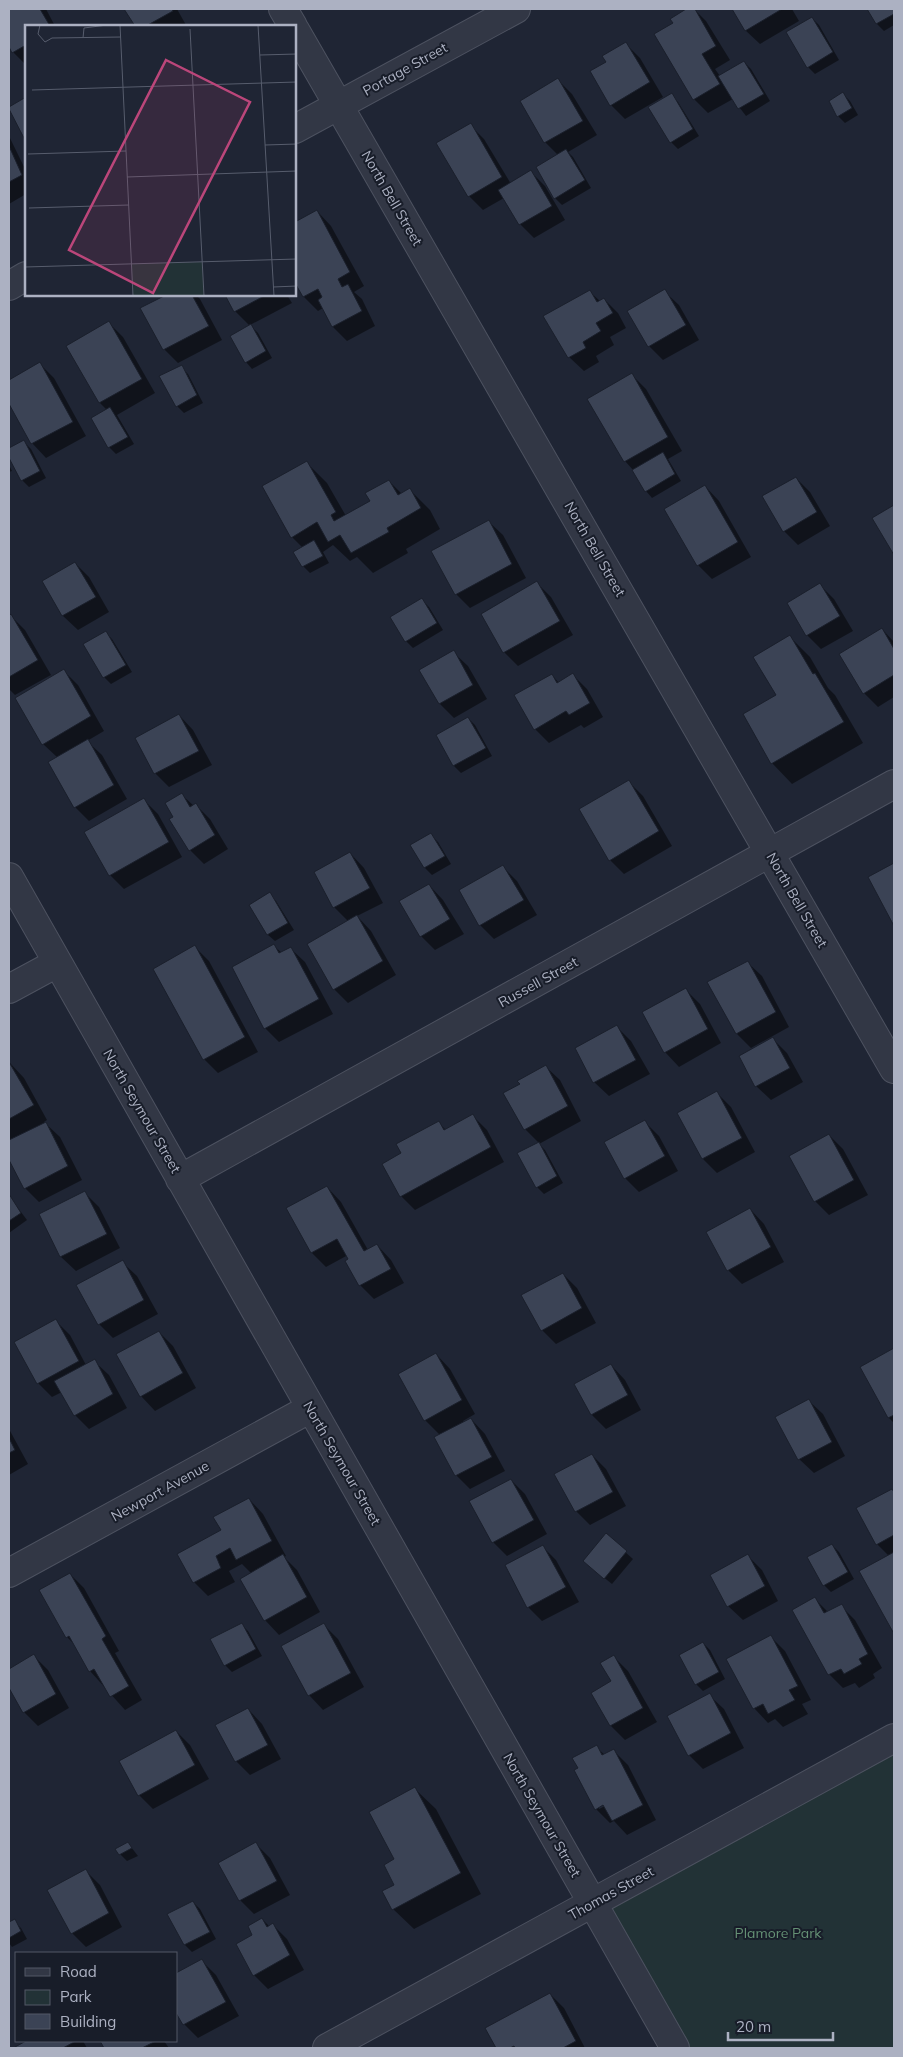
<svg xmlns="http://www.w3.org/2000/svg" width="903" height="2057" font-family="Mulish,sans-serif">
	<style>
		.green { fill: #223236 }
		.shadow { fill: #0007; fill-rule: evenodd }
		.building { fill: #3b4355; stroke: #1a1f2b }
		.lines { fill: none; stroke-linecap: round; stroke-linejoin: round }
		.minor-casing { stroke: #4d5260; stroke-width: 30 }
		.minor { stroke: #323745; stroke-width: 28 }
		.labels { text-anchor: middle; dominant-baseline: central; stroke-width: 4; stroke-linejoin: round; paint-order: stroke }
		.street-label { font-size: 14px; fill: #acb1c2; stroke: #181d29 }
		.park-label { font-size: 14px; fill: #659175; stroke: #181d29 }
		.inset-road { fill: none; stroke: #575d6d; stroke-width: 1 }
		.view { fill: #bb467a; fill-opacity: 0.15; stroke: #bb467a; stroke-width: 2.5 }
		.inset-edge { fill: none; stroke: #acb1c2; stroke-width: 2.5 }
	</style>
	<rect width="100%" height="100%" fill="#1f2534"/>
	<path class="green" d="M894 1738V2048H675L592 1903Z"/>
	<path class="shadow" d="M9 9H46L55 26H26V65L13 52 9 44Z
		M126 9H177L186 25 136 26Z
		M689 9H694L706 21 730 60 715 69 720 76 744 62 751 69 770 101 746 116 733 99 708 113 694 99 675 24 672 19Z
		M733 9H792L799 21 760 44 745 30Z
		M868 9H894V25L884 31 877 24Z
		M812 18 819 25 839 60 815 74 808 67Z
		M626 44 640 58 663 97 625 119 611 105Z
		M558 80 572 94 597 135 568 152 573 157 591 188 562 205 555 198 558 155 545 142 521 101Z
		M843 94 850 101 858 115 845 123 838 116Z
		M671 95 678 102 699 136 678 149 671 142Z
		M470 125 484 139 511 184 531 172 545 186 565 220 534 238 520 224 504 198 483 210 469 196Z
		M9 136 26 171V194L9 204Z
		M317 211 331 226 364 286 354 292 362 299 375 326 347 341 333 327 323 308 318 311 304 297 295 280V223Z
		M664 291 679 305 699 340 663 360 649 346Z
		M590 292 600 301 604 299 618 313 626 328 610 337 614 345 596 356 599 362 584 371 569 357Z
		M168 295H196L200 299 222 340 178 363 164 349Z
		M227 295H287L292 303 250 325 258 333 272 358 252 369 246 362 250 326 235 311Z
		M109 323 123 337 155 393 117 415 134 444 116 454 109 447 107 410 100 403Z
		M40 364 54 378 86 436 46 458 32 443 9 401V381Z
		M181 367 188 374 203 403 184 413 177 406Z
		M632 375 646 389 682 451 668 459 681 481 652 498 646 491 633 470 625 461Z
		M24 442 31 449 46 478 29 487 22 480 9 455V449Z
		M307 463 327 483 346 516 371 501 389 481 402 494 410 490 430 510 440 529 406 549 408 553 373 573 357 557 350 561 333 545 323 552 329 563 310 573 303 566 295 553 303 548 292 537Z
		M9 465 12 471 9 472Z
		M796 478 810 492 830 526 798 545 784 531Z
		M705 486 719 501 751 557 712 579 698 565Z
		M488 521 503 535 526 578 470 608 456 594Z
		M75 563 89 577 109 612 78 630 63 616 44 582Z
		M537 583 551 597 573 635 518 666 504 652Z
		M820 585 834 599 853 631 821 649 807 635Z
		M422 600 429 607 443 630 413 648 406 641Z
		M11 616 25 630 51 675 15 695 9 689V617Z
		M882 629 894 642V697L878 707 864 693Z
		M105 632 112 639 132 672 111 684 104 677 85 645Z
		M790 637 810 657 828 688 835 695 863 743 792 784 772 763Z
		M453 652 468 666 487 699 454 718 440 704 421 670Z
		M64 671 78 685 104 731 87 741 102 755 127 799 89 821 75 807 58 758 43 744Z
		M552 675 559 683 573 675 587 689 603 717 584 728 581 725 549 743 535 729Z
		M179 715 193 730 212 765 169 787 155 773Z
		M468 718 475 725 492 756 461 773 454 766 438 735Z
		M629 782 643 796 672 846 624 874 610 860Z
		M182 795 194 806 196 805 210 819 228 849 204 864 190 850 175 818Z
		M144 800 158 814 182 857 124 889 110 875Z
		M431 835 438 842 451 864 432 875 425 868 412 846Z
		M350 853 364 868 383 903 357 916 371 931 396 975 348 1003 334 989 349 922 334 907Z
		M894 864V923L870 878Z
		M503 867 517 881 537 915 494 939 480 925 460 891Z
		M429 885 443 900 464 934 435 950 421 936Z
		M269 894 276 901 294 930 275 941 268 935 251 905Z
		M274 946 282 953 290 948 305 962 333 1014 279 1042 265 1028Z
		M195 947 209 961 258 1052 218 1073 204 1059Z
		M747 962 762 976 789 1027 751 1048 737 1034Z
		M686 990 700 1004 721 1043 679 1067 665 1052 643 1012Z
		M617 1027 631 1041 650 1074 609 1096 594 1082Z
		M773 1039 787 1053 803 1082 771 1100 756 1086Z
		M10 1063 24 1078 47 1120 44 1122 60 1137 82 1180 39 1202 25 1188 9 1157Z
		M545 1066 560 1080 581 1121 539 1144 545 1150 563 1183 544 1194 537 1187 519 1154 539 1143 525 1129 505 1093 522 1085 519 1081Z
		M717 1093 731 1107 755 1152 717 1173 703 1159 679 1114Z
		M473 1116 487 1130 504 1162 415 1210 401 1196 403 1154 439 1123 446 1130Z
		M645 1122 659 1136 678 1171 639 1192 625 1178Z
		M829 1135 843 1149 868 1195 829 1215 815 1201Z
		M327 1187 341 1202 368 1250 377 1245 391 1260 404 1283 374 1299 360 1285 348 1255 326 1267 312 1253 287 1209Z
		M85 1193 99 1207 120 1248 76 1271 61 1257 41 1215Z
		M9 1196 27 1220 9 1233Z
		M750 1209 764 1224 784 1262 742 1284 728 1270Z
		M122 1262 137 1276 158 1314 113 1338 99 1324Z
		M563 1274 577 1288 596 1323 556 1344 542 1330Z
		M56 1321 70 1335 86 1365 94 1361 109 1375 127 1408 89 1429 75 1415 62 1392 52 1397 38 1383Z
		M159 1332 173 1346 196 1388 155 1411 141 1396Z
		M894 1350V1423L889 1418 862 1367Z
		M436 1354 450 1369 475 1414 463 1421 465 1423 471 1419 485 1434 505 1471 470 1489 456 1475 440 1435 425 1420Z
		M611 1365 625 1380 641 1410 606 1429 592 1415 575 1384Z
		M808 1400 823 1414 845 1456 814 1473 799 1459Z
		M9 1429 28 1464 9 1475Z
		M592 1455 606 1469 626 1506 590 1525 576 1511Z
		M511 1480 525 1494 547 1534 507 1556 493 1542Z
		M892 1490 894 1493V1632L861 1571 889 1556 877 1544Z
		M249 1499 263 1514 286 1556 284 1557 297 1570 320 1612 279 1635 265 1620 251 1573 242 1564 229 1571 235 1582 208 1596 194 1582 222 1531Z
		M606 1535 633 1559 612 1584 592 1568Z
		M832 1545 839 1552 854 1579 831 1592 824 1585Z
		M542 1546 556 1560 579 1602 542 1621 528 1607Z
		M748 1556 762 1570 778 1601 743 1620 728 1606Z
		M70 1574 84 1588 119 1651 115 1653 142 1700 125 1710 90 1671 76 1646 67 1637Z
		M815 1599 828 1612 841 1606 855 1620 882 1668 873 1674 875 1678 859 1688 855 1683 843 1688 829 1674Z
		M241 1624 248 1631 262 1656 232 1672 225 1665Z
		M324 1625 338 1639 364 1687 323 1710 309 1695Z
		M771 1637 785 1651 811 1700 802 1704 808 1714 783 1727 775 1719 768 1723 754 1708Z
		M703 1643 710 1650 725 1679 703 1691 696 1684Z
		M34 1656 48 1670 69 1708 38 1726 24 1712 9 1685V1670Z
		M614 1657 628 1671 657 1722 625 1740 611 1726 593 1693 612 1682Z
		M709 1695 724 1709 744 1748 703 1769 689 1755Z
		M248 1709 262 1724 281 1759 250 1775 236 1761Z
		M176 1731 190 1745 209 1779 153 1809 139 1795Z
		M596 1747 605 1755 614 1751 628 1765 656 1820 627 1835 614 1821 610 1823 596 1809 579 1769ZM608 1802 609 1804 599 1809V1806Z
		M415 1789 436 1809 481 1894 414 1929 393 1909 396 1860Z
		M128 1843 138 1856 127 1861 120 1854Z
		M256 1844 270 1858 290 1895 254 1914 240 1900Z
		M86 1871 100 1885 122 1927 86 1947 72 1933Z
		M193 1902 200 1909 216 1939 192 1952 185 1945 169 1915Z
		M262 1919 270 1927 273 1925 287 1939 304 1970 268 1989 254 1975V1935Z
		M14 1921 21 1928 27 1939 12 1947 9 1943V1924Z
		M202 1961 216 1975 239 2016 198 2038 184 2024Z
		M550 1994 564 2008 585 2048H498L487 2028Z
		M28 2041H83L87 2048H17Z
		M101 2041H164L169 2048H105Z"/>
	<path class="building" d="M9 9H40L50 26H26V45L12 53 9 47Z
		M124 9H172L173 11 146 26H135Z
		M686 9H695L716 46 702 54 720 84 693 100 654 34 673 23 670 19Z
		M732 9H782L745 31Z
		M867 9H894V14L876 24Z
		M812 17 833 52 807 68 786 32Z
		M626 42 650 82 610 106 590 71 606 62 602 56Z
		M744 61 764 94 738 109 718 76Z
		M558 78 583 121 544 143 520 101Z
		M843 92 852 108 837 117 829 101Z
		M672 93 693 129 670 143 648 107Z
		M26 97V142L9 109V107Z
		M471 123 502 177 468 197 436 143Z
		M9 146 22 175 9 182Z
		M566 149 585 180 554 199 536 167Z
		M531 170 552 206 519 225 498 190Z
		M317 210 350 272 338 279 342 287 348 284 362 311 332 327 318 300 322 297 318 289 303 297 295 283V222Z
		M665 289 686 325 648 347 627 311Z
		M590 290 597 302 604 298 613 313 596 323 601 331 583 342 586 348 568 358 543 316Z
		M166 295H192L209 326 163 350 140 308Z
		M225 295H266L234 312Z
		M109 321 142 379 99 403 66 346Z
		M251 324 266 351 245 363 230 336Z
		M40 362 73 422 31 444 9 404V380Z
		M182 365 197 395 176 407 159 376Z
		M632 373 668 437 624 462 587 399Z
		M110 407 128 437 108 448 91 418Z
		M24 440 40 471 21 481 9 458V448Z
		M663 452 675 474 645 492 632 470Z
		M307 461 336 512 331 515 334 521 370 501 365 493 389 480 398 495 410 488 421 508 387 528 389 532 351 553 340 535 328 542 317 522 291 538 262 486Z
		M796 477 817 512 783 532 762 496Z
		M705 485 738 542 697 566 664 509Z
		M894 505V555L872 518Z
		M489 520 512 564 455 595 431 551Z
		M314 540 323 556 302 567 293 552Z
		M75 562 96 597 62 616 42 581Z
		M537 581 560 621 503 653 481 614Z
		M820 583 840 616 806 636 787 603Z
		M422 598 437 623 405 642 390 617Z
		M11 614 38 660 9 677V616Z
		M882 628 894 649V675L863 694 839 654Z
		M106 631 126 665 103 678 83 644Z
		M790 635 813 674 815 673 844 722 771 764 743 714 776 695 753 657Z
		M454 650 473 685 439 704 419 670Z
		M64 669 91 716 42 745 15 698Z
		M573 673 590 703 569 715 566 711 534 730 514 695 552 674 557 683Z
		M179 714 199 751 154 774 135 738Z
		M468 717 486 748 453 766 436 735Z
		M88 739 114 785 74 808 48 762Z
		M629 780 659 831 609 861 579 809Z
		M182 793 190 807 196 803 215 835 189 851 169 819 173 817 165 803Z
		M144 798 169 842 109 876 84 832Z
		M431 833 445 856 424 868 410 845Z
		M350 852 370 888 333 908 314 872Z
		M894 863V926L868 877Z
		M503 865 524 900 479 926 459 890Z
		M429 884 450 919 420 937 399 901Z
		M270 892 288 923 267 935 249 905Z
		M357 915 383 961 333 990 307 944Z
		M274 944 279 953 291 947 319 999 264 1029 232 967Z
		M195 945 245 1037 203 1060 153 969Z
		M748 961 776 1012 736 1034 707 982Z
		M686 988 708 1029 664 1053 642 1012Z
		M617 1025 636 1060 593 1083 575 1048Z
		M773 1037 790 1068 755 1087 739 1056Z
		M9 1062 34 1105 9 1119Z
		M546 1065 568 1106 524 1130 503 1093 520 1084 517 1081Z
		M717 1091 742 1138 702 1159 677 1113Z
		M473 1114 491 1147 400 1197 382 1164 401 1153 396 1144 439 1121 444 1130Z
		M645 1120 665 1156 624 1179 604 1142Z
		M46 1122 68 1166 24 1189 9 1160V1140Z
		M829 1134 854 1180 814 1202 789 1156Z
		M539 1142 557 1176 536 1188 517 1153Z
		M327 1186 364 1251 377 1244 391 1269 359 1286 345 1261 348 1259 337 1239 311 1253 286 1208Z
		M85 1191 107 1234 60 1257 39 1214Z
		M9 1194 21 1213 9 1221Z
		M750 1208 771 1247 727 1271 706 1232Z
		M123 1260 144 1300 98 1325 76 1285Z
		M563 1273 582 1308 541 1331 521 1295Z
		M56 1319 79 1361 37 1384 14 1342Z
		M159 1331 183 1373 140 1397 116 1354Z
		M894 1348V1415L888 1418 860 1367Z
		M436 1353 462 1400 424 1421 398 1374Z
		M95 1359 113 1394 74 1416 54 1381Z
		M611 1364 628 1395 591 1415 574 1384Z
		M809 1399 832 1442 798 1460 775 1417Z
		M471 1418 492 1457 455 1476 434 1437Z
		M9 1438 15 1450 9 1453Z
		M592 1454 613 1492 575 1512 554 1474Z
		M511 1479 534 1520 492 1543 469 1501Z
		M892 1489 894 1492V1535L876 1545 856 1508Z
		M249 1498 272 1541 236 1560 230 1548 216 1556 221 1568 193 1583 177 1554 221 1530 213 1517Z
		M606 1533 627 1551 604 1579 583 1561Z
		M832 1544 848 1572 823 1586 807 1557Z
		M543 1545 566 1587 527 1608 505 1565Z
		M894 1552V1632H893L859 1571Z
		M283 1554 307 1597 264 1621 240 1579Z
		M748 1554 765 1586 727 1607 710 1575Z
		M70 1573 106 1636 102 1639 129 1686 110 1697 94 1669 89 1672 69 1636 66 1638 39 1590Z
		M815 1597 824 1613 842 1604 868 1654 859 1659 862 1664 844 1674 841 1669 828 1675 792 1610Z
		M242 1623 256 1649 224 1666 210 1639Z
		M324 1623 351 1673 308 1696 281 1646Z
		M771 1635 798 1686 789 1690 795 1700 768 1714 763 1704 753 1709 726 1659Z
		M703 1642 719 1672 695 1685 679 1655Z
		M34 1654 56 1694 23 1713 9 1688V1669Z
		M614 1655 643 1708 610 1726 591 1693 611 1681 600 1663Z
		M710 1693 731 1733 688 1756 667 1716Z
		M248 1708 268 1745 235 1762 215 1725Z
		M176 1730 195 1765 138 1796 119 1761Z
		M597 1745 602 1755 614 1749 643 1805 612 1821 603 1805 595 1810 574 1770 578 1768 572 1758Z
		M415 1787 461 1873 392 1910 382 1891 394 1885 384 1865 394 1859 369 1812Z
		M128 1842 132 1848 119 1855 115 1849Z
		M256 1842 277 1881 239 1901 218 1863Z
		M86 1869 109 1913 71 1934 47 1890Z
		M193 1901 210 1932 184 1945 167 1914Z
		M262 1918 267 1927 273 1923 290 1955 253 1976 236 1944 252 1935 248 1926Z
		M15 1919 21 1931 9 1938V1922Z
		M202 1959 226 2002 183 2025 176 2013V1973Z
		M550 1993 576 2041 563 2048H515L514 2046 510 2048H496L485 2028Z
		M26 2041H76L63 2048H16L15 2047Z
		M100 2041H156L142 2048H104Z"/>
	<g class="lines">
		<g class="minor-casing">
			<path id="minor" d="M283 9 293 26
				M295 30 894 1069
				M295 129 516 9
				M9 286 26 276
				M9 877 675 2048
				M9 989 57 963
				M180 1179 894 784
				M9 1573 311 1408
				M327 2048 894 1738"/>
		</g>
		<use href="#minor" class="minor"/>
	</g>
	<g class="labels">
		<g class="street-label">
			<text transform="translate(405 69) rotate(-29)">Portage Street</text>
			<text transform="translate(392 198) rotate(60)">North Bell Street</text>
			<text transform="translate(595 549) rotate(60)">North Bell Street</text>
			<text transform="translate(797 900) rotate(60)">North Bell Street</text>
			<text transform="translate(538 982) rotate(-29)">Russell Street</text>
			<text transform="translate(142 1111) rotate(60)">North Seymour Street</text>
			<text transform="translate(342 1463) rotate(60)">North Seymour Street</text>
			<text transform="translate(160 1491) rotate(-29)">Newport Avenue</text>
			<text transform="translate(542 1815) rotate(60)">North Seymour Street</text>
			<text transform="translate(611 1893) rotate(-29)">Thomas Street</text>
		</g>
		<g class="park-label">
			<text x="778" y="1933">Plamore Park</text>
		</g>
	</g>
	<g transform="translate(25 25)">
		<rect width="271" height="271" fill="#1f2534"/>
		<path d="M177 237 179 271H108L106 239Z" fill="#223236"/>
		<path class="inset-road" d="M15 0 13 9 20 17 27 13 96 12M95 0 108 271M233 0 249 271M165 4 179 271M58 13 59 3 82 0M235 30 272 29M7 65 272 57M240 120 272 119M3 129 101 126M102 152 272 146M4 183 104 180M0 242 272 234M248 262 272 261"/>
		<path class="view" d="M141 35 225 77 128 268 44 225Z"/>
		<rect width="271" height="271" class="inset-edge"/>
	</g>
	<rect width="903" height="2057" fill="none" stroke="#acb1c2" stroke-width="20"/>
	<rect x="15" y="1952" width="162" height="90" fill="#181d29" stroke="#535866"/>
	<rect x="25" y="1968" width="25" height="8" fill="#323745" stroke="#535866"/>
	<text x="60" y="1977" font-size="15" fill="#acb1c2">Road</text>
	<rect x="25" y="1990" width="25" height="15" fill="#223236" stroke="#535866"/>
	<text x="60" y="2002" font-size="15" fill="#acb1c2">Park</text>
	<rect x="25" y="2014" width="25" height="15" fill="#3b4355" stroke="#535866"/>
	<text x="60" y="2027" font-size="15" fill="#acb1c2">Building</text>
	<path d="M728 2032v8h105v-8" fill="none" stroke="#acb1c2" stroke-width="2.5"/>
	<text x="736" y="2032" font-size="15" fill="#acb1c2" stroke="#181d29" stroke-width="4" paint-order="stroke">20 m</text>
</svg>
